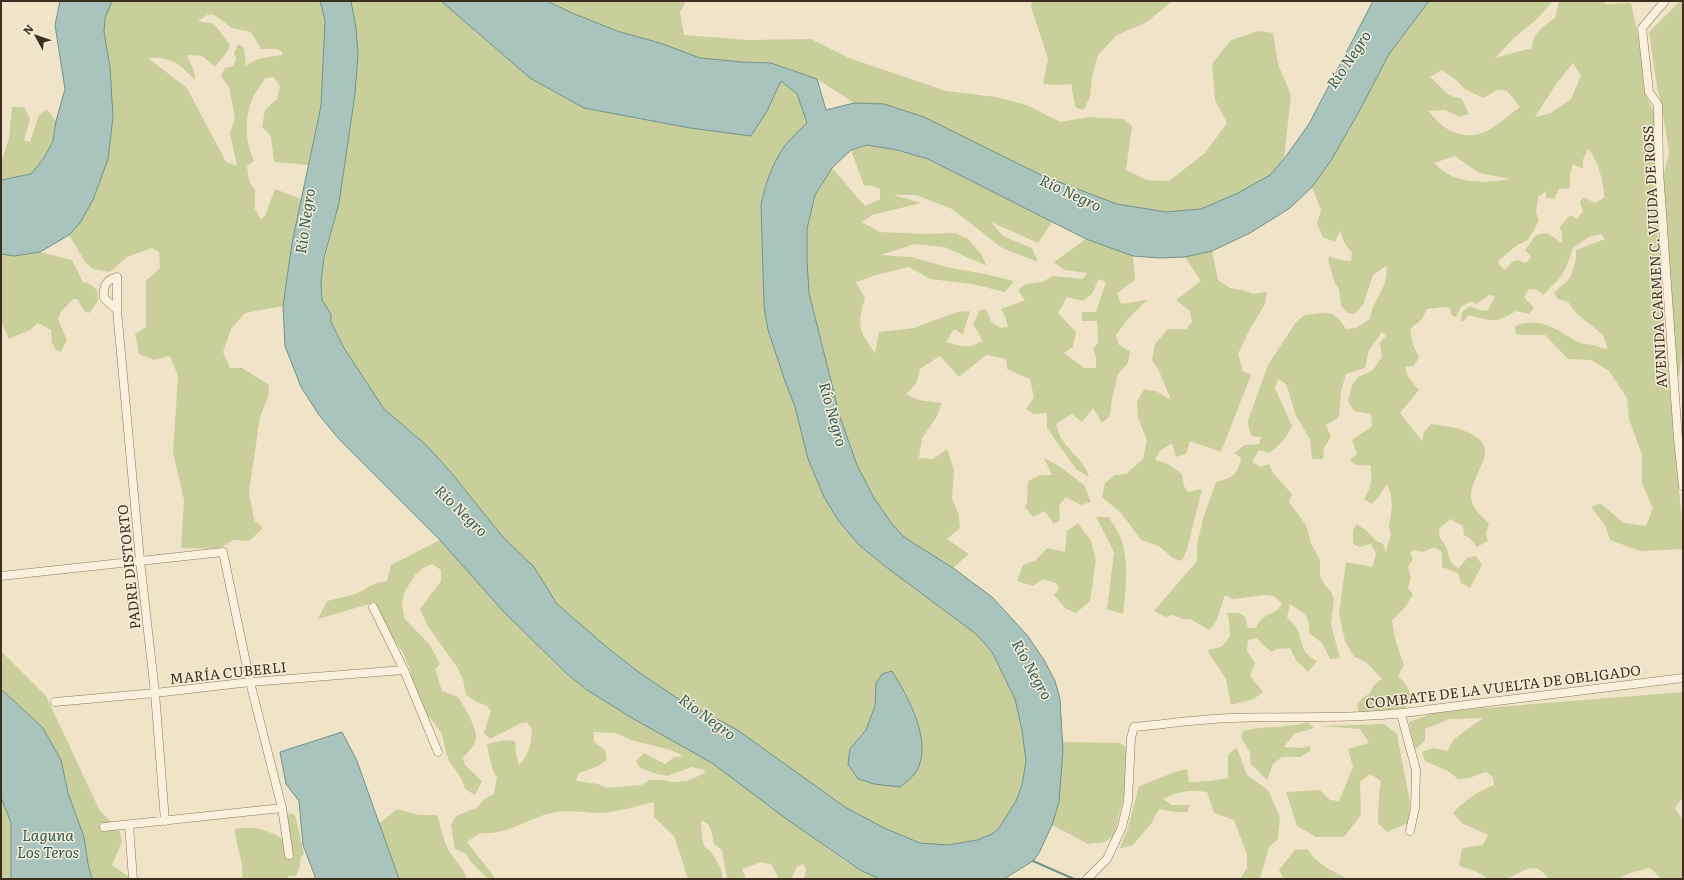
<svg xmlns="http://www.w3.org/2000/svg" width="1684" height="880" font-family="Literata,serif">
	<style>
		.green { fill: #c9cf9b; fill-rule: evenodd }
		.water { fill: #a9c4bc; stroke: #6f938a }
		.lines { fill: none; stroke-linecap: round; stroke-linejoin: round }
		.stream { stroke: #6f938a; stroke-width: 2 }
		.minor-casing { stroke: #8d765c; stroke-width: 9 }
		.minor { stroke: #faf1dc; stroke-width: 8 }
		.labels { text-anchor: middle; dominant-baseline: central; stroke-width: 3; stroke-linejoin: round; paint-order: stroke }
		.street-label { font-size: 14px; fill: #3d2e20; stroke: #f7eed8 }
		.water-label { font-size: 15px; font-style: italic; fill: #2f5d5a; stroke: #f7eed8 }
	</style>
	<rect width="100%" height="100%" fill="#f0e4c8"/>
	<path class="green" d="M112 1H320L325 20 321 106 308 165 274 162 271 136 262 127 265 110 277 99 280 86 274 77 265 78C262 84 257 90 253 97 244 117 245 142 254 161L247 166 249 181 255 190V209L261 219 265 216 275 189 301 199 292 243 283 306 245 313 231 329 223 352 230 368H242L269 385 268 397 260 417 249 492 254 520 263 528 249 541 233 540 219 549 181 548 184 500 173 452 178 376 170 356 154 360 139 354 135 334 146 327V281L160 268 159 252 152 248 127 257 110 272 93 269 85 262 69 235 80 223 108 159 113 117 110 67 104 32 105 18ZM213 14 232 28 251 32 261 49H275L281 51 283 55C270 57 256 57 246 66L244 48 238 44 234 53 236 59 233 66 225 68 221 76 229 87 235 118 230 133 237 166 226 162 187 88 148 58C171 56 180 64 195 80L194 71 187 55 202 56 215 67 227 52 230 45 214 24 198 21 207 15Z
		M351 1H441L530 78 584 108 690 128 751 136 767 111 781 80 797 94 807 123C780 150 769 166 761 204L764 307 768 330 785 381 795 407 808 459 824 497 838 520 859 545 882 564 976 634 992 652 1015 699 1022 730 1026 761 1022 785 1016 801 999 828 992 834 977 840 948 845 920 843 884 828 845 807 736 729 680 700 640 673 581 626 557 604 534 567 502 536 449 470 425 444 384 409 344 348 331 322V314L322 300 321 282 324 262 339 203 355 94 357 59 356 28ZM876 683 904 690 914 712 921 736 850 749 866 730 875 706Z
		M547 1H686L680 12 684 35 747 40 811 39 849 58 946 91 996 97 1027 105 1060 122 1089 117 1123 119 1132 126 1126 170 1147 180 1169 181 1205 153 1227 123 1215 100 1212 64 1231 40 1259 31 1273 33 1278 64 1291 95 1284 159 1270 175 1238 193 1201 209 1166 212 1118 204 1041 175 924 117 884 104 854 103 817 79 771 63 742 62 700 58 663 44 617 31 572 13Z
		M1032 1H1172L1147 22 1117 35 1098 55 1092 77 1090 97 1084 110 1076 108 1072 91V84L1059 85 1043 84 1048 59 1031 7Z
		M1429 1H1558L1552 2 1537 19 1514 38 1495 58 1532 48C1532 33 1544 26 1555 18L1559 1H1605V4L1631 3 1639 40 1645 94 1654 112 1657 148 1653 171 1667 359 1683 533V549L1640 551 1610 540 1605 525 1591 507 1600 503 1624 523 1646 526 1653 508 1642 484V455L1629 419 1627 398 1609 371 1591 360 1568 359 1545 335H1523L1516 334 1515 326C1543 316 1555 330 1578 342 1582 344 1588 344 1593 345 1599 346 1602 349 1608 349L1603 335 1577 314 1568 302 1558 299 1554 293 1570 278 1576 260V250L1605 239 1601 234 1589 237 1573 248 1566 268 1559 279 1543 295 1537 290 1529 289 1524 297 1534 308 1529 314 1516 311C1495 324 1492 321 1468 315L1464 321 1461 322 1462 312 1470 306 1482 311 1488 310 1495 296 1489 295 1476 304 1471 301 1461 307 1456 317 1452 316 1450 308 1444 307 1427 309 1422 319 1410 329 1413 345 1419 357 1414 366 1405 367 1408 377 1419 390 1400 413 1422 441 1424 432 1431 424C1449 426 1493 432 1484 459 1480 470 1471 484 1471 496 1471 508 1481 516 1489 523L1486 533 1488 541 1477 547 1470 538 1464 535 1463 526 1450 519 1439 529C1439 539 1441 538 1446 547 1450 556 1448 564 1459 568L1467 558 1476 556 1482 565 1470 588 1461 583 1458 573 1442 567V552L1434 547 1423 552 1414 550 1410 553 1413 559 1408 567 1411 578 1408 589 1413 594 1406 606 1392 621 1395 639 1404 665 1398 676C1411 689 1414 695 1404 710L1359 713 1357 705 1362 698 1369 694 1374 685 1382 679 1366 662 1354 657 1345 641 1339 613 1346 562 1372 567 1376 554 1371 544 1359 547 1353 544V530L1357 524 1367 531 1375 540 1383 544 1386 552 1391 534 1389 527 1392 506 1391 495 1387 484 1378 498 1372 504 1364 499C1371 487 1373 479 1370 465 1363 465 1355 467 1350 460L1357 454 1352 440 1372 426 1371 414 1354 411 1348 402 1352 385 1358 377 1372 371 1382 357 1380 343 1386 336 1382 332 1369 350 1365 368 1346 374 1341 391 1339 415 1337 419 1326 425 1331 437 1324 448 1323 459H1312L1310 439 1296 416 1286 384 1278 379 1275 388 1292 426C1286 439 1280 445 1269 453L1259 450 1252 462 1260 467 1269 464 1273 473 1292 494 1289 502 1306 525 1311 543 1320 560V576L1324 584 1331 592 1334 599 1331 625 1340 658 1330 659 1322 643 1309 633C1311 615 1303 613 1290 604L1287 617C1290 621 1295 625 1297 629 1305 646 1299 651 1317 661L1308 672 1296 660 1290 648 1276 649 1272 652 1263 645 1257 638 1248 640 1247 651 1255 663 1250 676 1263 692 1254 699 1231 705 1226 679 1207 650 1221 647 1230 637 1229 619 1227 613H1239L1245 617 1248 628H1256C1263 611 1274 617 1282 604L1274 596 1265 595 1233 599 1225 595 1216 622 1209 630 1190 619H1183L1173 615 1165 617 1154 611 1197 561V544L1203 519 1216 482C1232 478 1238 475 1241 458L1234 453 1245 445 1259 444 1261 437 1252 436 1249 430 1248 420 1268 365 1296 322 1305 315 1321 313 1333 314 1340 320 1346 329 1356 328 1370 319C1372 300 1390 286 1386 266L1373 275 1363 305 1354 314 1347 313 1341 305 1339 289 1335 283 1328 260 1329 256 1341 260 1351 261 1352 253 1345 244 1340 231 1335 242 1323 237 1317 224 1321 210 1312 187 1332 159 1361 108 1389 54ZM1573 63 1581 76 1571 99 1551 113 1535 117 1556 84ZM1442 70 1456 80 1465 89 1483 98 1497 90 1507 91 1520 107C1510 114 1496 127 1485 132 1462 141 1442 130 1429 111L1445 110 1460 117 1469 114 1462 99 1449 95 1430 77ZM1588 149C1597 157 1605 185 1604 198L1595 203 1584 197 1580 202 1583 211 1577 219 1570 215 1559 228 1562 232V243L1547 233 1536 235 1525 250 1531 257 1526 263 1517 260 1512 262 1505 270 1500 266 1498 261 1516 246 1528 240 1539 221 1536 212 1538 197 1546 191V198L1554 199 1559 189 1570 188V174L1573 164 1583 169V160ZM1455 156 1479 173 1510 179C1483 184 1454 184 1434 163Z
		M1680 1H1683V345L1679 377 1676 376 1663 177 1669 153 1662 108 1657 87 1649 32Z
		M12 107H24L30 119 24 140 30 142 39 115 47 109 56 121 53 141 44 158 31 174 1 180V163L9 138Z
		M867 145 897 150 928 159 1052 222 1038 243 991 222 1003 236 1032 248 1038 262 1002 248 952 209 916 195H894L921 203 872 215 862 222 880 232 925 234 955 233 968 239 981 254 987 266 944 247 915 244 881 255 911 257 951 268 985 274 1014 281 1005 292 972 284 930 279 909 267 876 275 856 282 865 298C857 326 858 329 875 353L879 332 914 328 957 312 970 311 963 334 954 329 946 342C961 346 968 350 982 341L978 332 973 325 979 311 986 309 992 323 1001 328 1008 327 1006 319 1001 309 1025 300 1018 290 1026 284 1042 282 1053 276 1083 279 1087 273 1064 270 1054 262 1086 239 1133 256 1135 280 1117 293 1121 304 1147 300 1127 320 1116 335 1119 345 1130 351 1128 363 1118 374 1112 399 1110 416 1102 423 1093 408 1082 422 1072 414 1056 424C1057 427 1058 432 1060 436 1067 450 1086 462 1089 477L1076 469 1047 428V413L1034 414 1026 409 1034 398 1030 379 1007 369 1006 359 986 355 959 377 940 356 920 369 916 384 906 394 918 400 942 403 936 418 922 438 919 458 933 459 947 449 954 470 952 498 959 516 960 528 947 539 969 554 953 568 904 537 892 524 874 498 857 465 840 417 809 293 807 260V229L815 195 832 168 865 206 880 199V189L870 185 864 186 851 150ZM1099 279 1106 282 1096 312H1082V321H1097L1098 342 1093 349 1096 357V368H1084L1064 353 1073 347 1076 332 1058 313 1067 297 1083 301 1092 294Z
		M1212 251 1218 280 1230 288 1242 290 1253 294 1267 292 1265 304 1250 329 1238 354 1243 371 1251 375 1221 452 1190 441 1186 454 1176 457 1172 443 1160 451 1155 460 1168 464 1182 474 1184 486 1188 492 1202 489 1187 549 1182 561 1173 558 1159 546 1141 540 1121 513 1102 497 1105 483 1115 475 1126 474 1143 459 1147 440 1138 418 1137 402 1144 389 1156 391 1171 400 1159 371 1152 360 1155 344 1168 329H1186L1192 322 1190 311 1176 300 1201 281 1185 257Z
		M40 252 72 260 83 282 90 284 97 290 98 301 89 313 85 312 77 299H73L61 312 58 319 67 340 61 352 56 350 52 343 51 330 38 323 30 330 9 339 1 321V254L14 256Z
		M1044 458 1059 466 1084 485 1091 502 1081 505 1066 497 1059 505 1060 520 1054 524 1045 511 1033 517 1025 507 1027 502 1028 481 1040 475H1052Z
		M1096 517H1109C1112 523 1117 529 1120 536 1129 556 1126 592 1123 614L1107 609 1114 552Z
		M1078 523 1091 541 1096 560 1090 601 1076 613 1066 609 1054 595 1059 589 1056 583 1043 579 1033 586 1017 581 1023 565 1036 560 1047 548 1065 552 1067 531Z
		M440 540 502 610 566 673 587 690 632 718 712 763 848 863 880 879H804L806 869 803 864 797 867 791 879H778V877L771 864 761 862 742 869 746 879H727L722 850 714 844 711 830 708 824 701 820 702 837 704 846 712 853 721 869 723 879H688L674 836 654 817V802C637 806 618 812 600 813 586 813 571 810 557 812 529 816 510 836 480 833L467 842 496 879H488L471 862 466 854 455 849 451 825 456 816 478 807 484 799 494 794 497 777C491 770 489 754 487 744L506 740 515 741 516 753 519 765C530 754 531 743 532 729L527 722 521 723 490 739 484 733 491 711 487 706 477 702 466 695 463 679 457 667 427 625 420 609 441 581V570L432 564 423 568 415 575 405 591 402 602 404 618 430 645 440 664 435 669 442 691 458 697C464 706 476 726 476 737 476 745 468 752 463 758L465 765 482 781 475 795 465 789 461 778 449 761 445 748 442 734 431 719 419 708 412 692 411 672 403 653 389 633 373 603 318 619 327 601 356 594 376 583 387 581 391 565ZM594 732 616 733 631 740 670 750 684 756 674 757 665 764 644 753 636 761 639 767 653 773 667 776 692 767 704 770 705 773 687 781 671 782 662 780H650L641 785 607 788 598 784 576 781 579 773 596 767 607 760 605 750 594 742Z
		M1 651 46 696 100 811 119 828 122 842 112 865 132 879H92L88 864 84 837 68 793 61 760 43 728 1 689Z
		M1683 692V797L1675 808 1683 820V879H1662L1650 868 1630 873 1617 879H1549C1533 857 1523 874 1505 879 1500 880 1491 879 1486 879V877L1475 871 1459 866 1462 848 1483 845 1488 835 1462 823 1453 813C1465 800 1477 792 1494 785L1493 777 1486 772 1469 778 1458 779 1448 771 1425 761 1422 752 1434 748 1447 751 1454 739 1483 718 1450 719 1425 729V741L1415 749 1409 722 1436 712Z
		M1307 722 1314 728 1294 734 1284 747 1300 748 1310 746V751L1300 757H1282L1273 764 1267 780 1251 764 1250 753 1241 737 1243 731C1264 725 1287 729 1307 722Z
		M1384 724 1397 734 1410 803 1408 823 1387 832 1378 823 1379 795 1381 781 1370 774 1360 782 1361 815 1344 837H1316L1297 826 1286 792 1320 790 1330 800 1339 801 1353 767 1348 749 1369 743 1360 729 1320 726Z
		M1063 742 1120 743 1126 747 1127 785 1114 836 1105 842 1088 844 1052 825 1059 802Z
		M1237 748 1247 775 1268 790 1280 817 1278 839 1269 847 1260 879H1240L1247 868V855L1234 820 1214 813 1207 792C1188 790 1180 791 1163 799L1172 805H1190L1187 812H1174L1159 809 1151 824 1133 845 1119 849 1127 831 1139 786C1155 781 1170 772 1187 769L1189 782 1210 781 1228 778V754Z
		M1 797 11 823V879H1Z
		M397 809 418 815H437C441 826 443 839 448 849 453 859 464 868 467 879H399L379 824Z
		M289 813 295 815 304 854 301 857 299 869 296 876H289L288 879H242C245 862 235 846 235 829 249 826 264 829 276 835 281 838 286 843 291 847L286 821Z
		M1307 849 1316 860 1327 868 1348 879H1284L1279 870 1295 850Z"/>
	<path class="water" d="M60 1H112L105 18 104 32 110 67 113 117 108 159 93 200 80 223 69 235 40 252 14 256 1 254V180L31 174 44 158 53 141 56 121 65 89 55 25Z
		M320 1H351L356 28 358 54 355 94 339 203 324 258 321 282 322 300 331 314V322L344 348 384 409 425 444 449 470 502 536 534 567 557 604 609 649 640 673 680 700 736 729 845 807 884 828 920 843 948 845 977 840 992 834 999 828 1016 801 1022 785 1026 761 1022 730 1015 699 992 652 976 634 882 564 859 545 838 520 824 497 808 459 795 407 785 381 768 330 764 307 761 204C766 182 773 161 787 143 793 136 800 130 807 123L797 94 781 81 767 111 751 136 690 128 584 108 530 78 441 1H547L572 13 617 31 663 44 700 58 742 62 771 63 817 79 826 110 854 103 884 104 924 117 1041 175 1117 204 1166 212 1201 209 1238 193 1270 175 1284 159 1309 124 1373 1H1429L1389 54 1361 108 1332 159 1312 187 1290 208 1250 233 1212 251 1185 257 1159 258 1133 256 1086 239 928 159 897 150 867 145 851 150 832 168 815 195 807 229V260L809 293 840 417 857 465 874 498 892 524 904 537 953 568 992 597 1027 635 1044 660 1055 681 1060 699 1063 751 1059 802 1052 825 1039 853 1033 861 1004 879H880L860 870 785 818 712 763 632 718 587 690 566 673 502 610 440 540 339 439 319 415 301 387 285 346 283 306 292 243 321 106 325 20Z
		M892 671C908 696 934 744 916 772 912 778 905 783 900 787L874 784 858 779 848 764 850 749 866 730 875 706 876 683 882 674Z
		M1 689 43 728 61 760 68 793 84 837 88 864 92 879H11V823L1 797Z
		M342 732 357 761 399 879H316L303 845 299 801 286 784 280 752Z"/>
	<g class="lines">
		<path class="stream" d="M1033 861 1074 879"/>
		<g class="minor-casing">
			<path id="minor" d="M1665 1 1642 28 1649 92 1658 105 1659 171 1678 439 1683 486
				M117 310 104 298C103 285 106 280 117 277V310L140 560 155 693 165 821
				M1 576 223 552 250 682 282 808 289 855
				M373 607 404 670 438 752
				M55 702 155 693 250 682 404 670
				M1401 714 1416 770 1415 808 1410 831
				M129 825 133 879
				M104 827 282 808
				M1087 879 1107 859 1122 827 1128 801 1131 738 1134 727C1167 724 1199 719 1232 718 1299 716 1367 720 1433 709L1683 678"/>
		</g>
		<use href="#minor" class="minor"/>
	</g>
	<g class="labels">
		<g class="street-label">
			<text transform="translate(1654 257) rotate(-93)">AVENIDA CARMEN C. VIUDA DE ROSS</text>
			<text transform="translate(128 567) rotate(-96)">PADRE DISTORTO</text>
			<text transform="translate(228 672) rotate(-6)">MARÍA CUBERLI</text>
			<text transform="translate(1503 686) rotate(-7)">COMBATE DE LA VUELTA DE OBLIGADO</text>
		</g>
		<g class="water-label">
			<text transform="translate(1348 59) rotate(-56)">Río Negro</text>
			<text transform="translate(1071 192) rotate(25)">Río Negro</text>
			<text transform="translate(304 221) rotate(-82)">Río Negro</text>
			<text transform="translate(834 414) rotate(74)">Río Negro</text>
			<text transform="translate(462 510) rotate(44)">Río Negro</text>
			<text transform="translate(1033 669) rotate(61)">Río Negro</text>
			<text transform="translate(708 716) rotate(36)">Río Negro</text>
			<text x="48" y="834">Laguna<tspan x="48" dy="17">Los Teros</tspan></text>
		</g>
	</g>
	<rect width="1684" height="880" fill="none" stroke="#3d2e20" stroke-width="4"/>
	<g transform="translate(36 36) rotate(310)" stroke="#f7eed8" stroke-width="3" paint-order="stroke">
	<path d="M0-3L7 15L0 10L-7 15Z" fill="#3d2e20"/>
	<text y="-6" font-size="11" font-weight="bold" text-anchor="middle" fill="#3d2e20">N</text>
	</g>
</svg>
